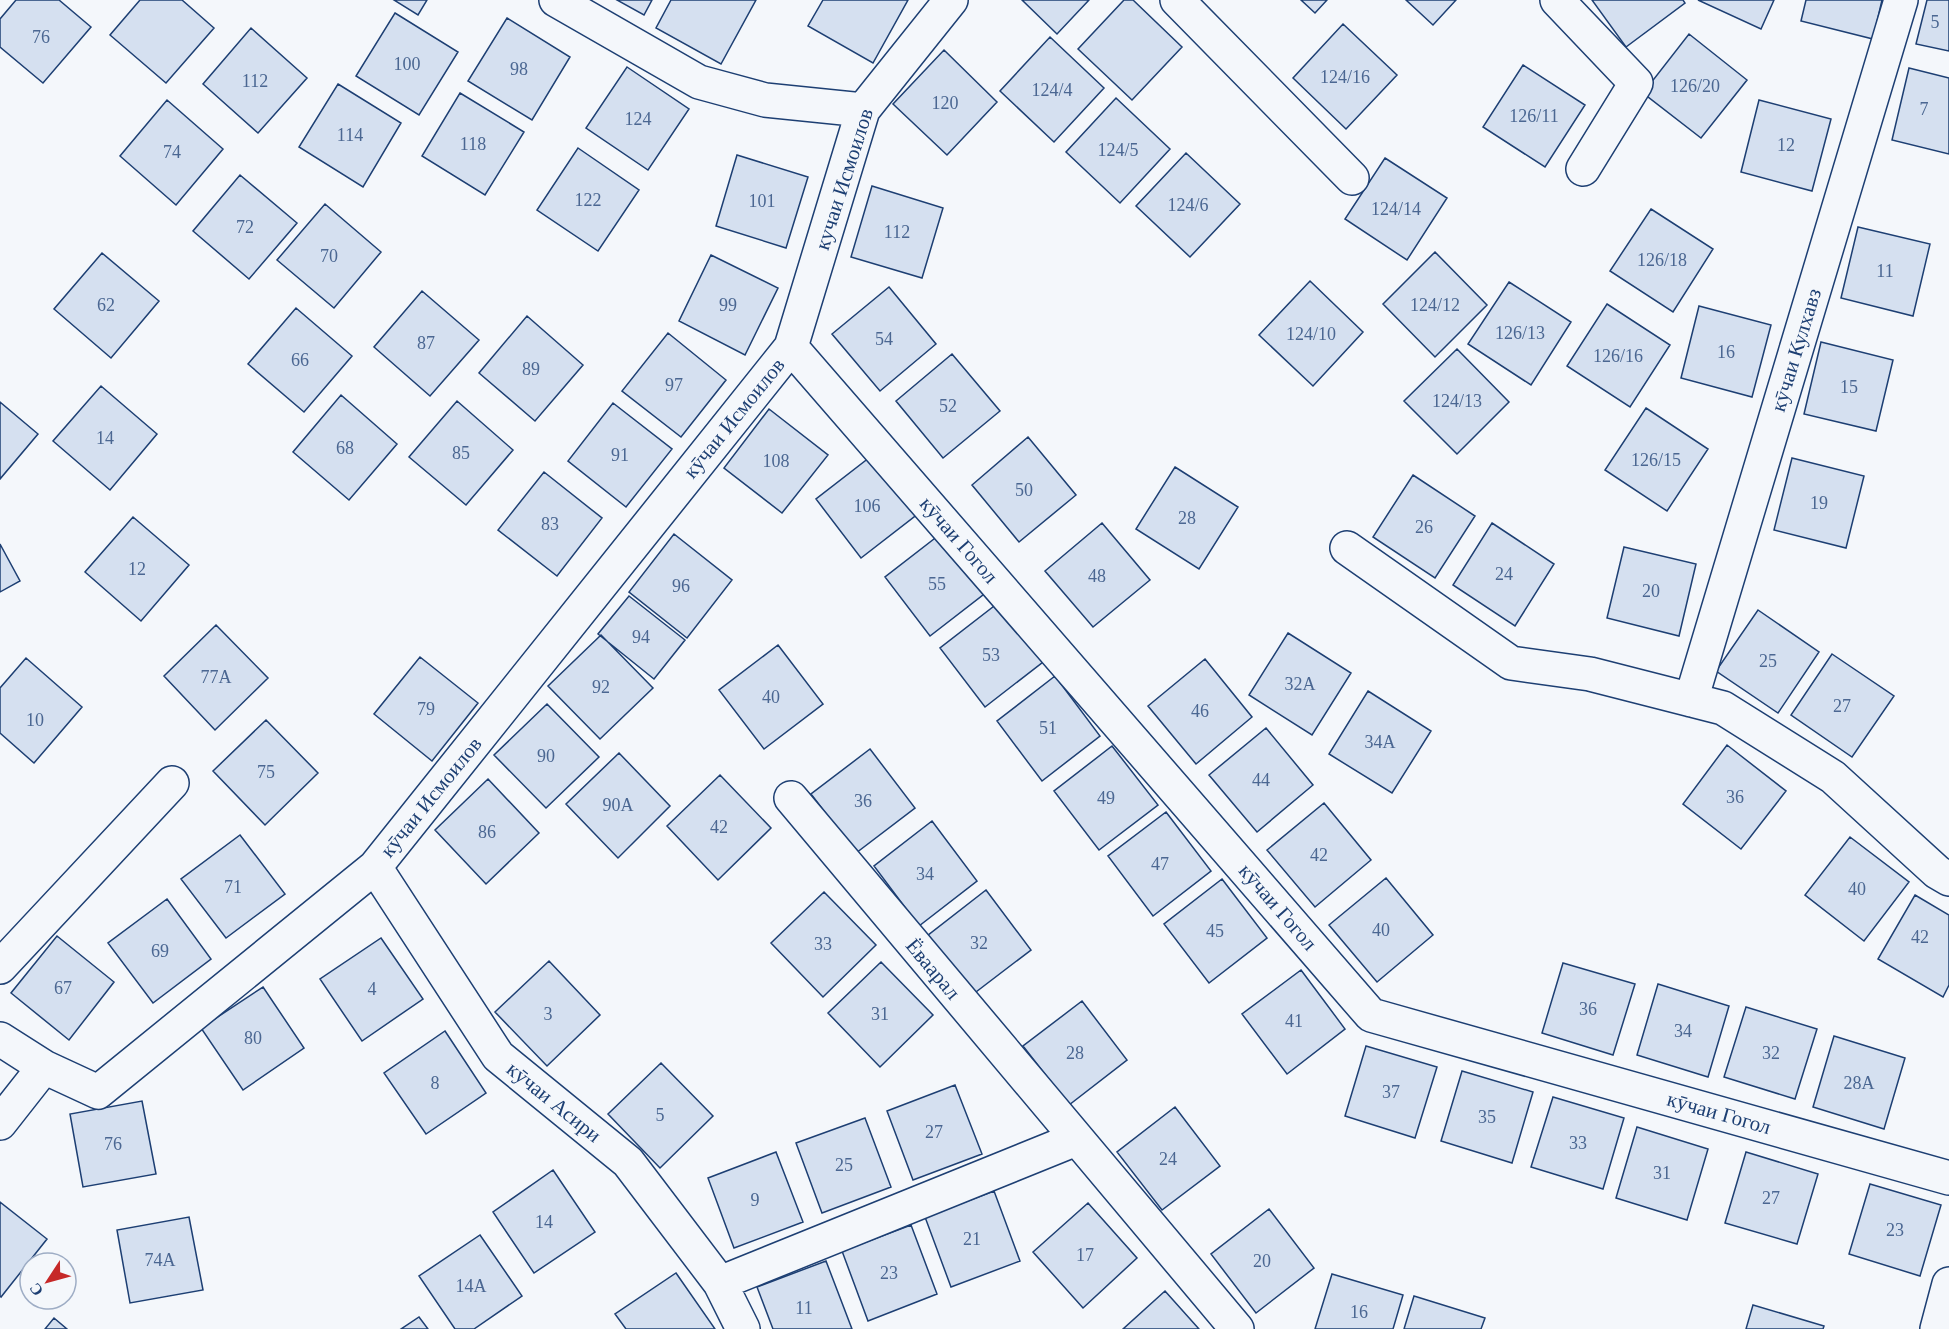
<svg xmlns="http://www.w3.org/2000/svg" width="1949" height="1329" font-family="Georgia,serif">
	<style>
		.building { fill: #d5e0f0; stroke: #1d3f73; stroke-width: 1.5 }
		.lines { fill: none; stroke-linecap: round; stroke-linejoin: round }
		.minor-casing { stroke: #1d3f73; stroke-width: 36 }
		.minor { stroke: #f4f7fb; stroke-width: 33 }
		.labels { text-anchor: middle; dominant-baseline: central; stroke-width: 4.5; stroke-linejoin: round; paint-order: stroke }
		.number-label { font-size: 18px; fill: #4b6792 }
		.street-label { font-size: 21px; fill: #1d3f73; stroke: #f4f7fb }
	</style>
	<rect width="100%" height="100%" fill="#f4f7fb"/>
	<path class="building" d="M16 0H59L91 27 43 83 0 47V19Z
		M140 0H182L214 28 166 83 110 35Z
		M394 0H427L418 15Z
		M617 0H652L644 15Z
		M671 0H756L721 64 656 28Z
		M823 0H908L873 63 808 26Z
		M1022 0H1089L1057 34Z
		M1124 0H1133L1182 47 1132 100 1078 49Z
		M1301 0H1327L1315 13Z
		M1406 0H1456L1433 25Z
		M1592 0H1683L1685 3 1626 47Z
		M1698 0H1774L1761 29Z
		M1806 0H1882L1873 39 1801 21Z
		M1927 0H1949V51L1916 44Z
		M395 13 458 52 419 115 356 76Z
		M507 18 570 57 532 120 468 81Z
		M1343 24 1397 75 1346 129 1293 78Z
		M251 28 307 78 258 133 203 84Z
		M1689 34 1747 80 1701 138 1643 93Z
		M1050 37 1104 88 1054 142 1000 91Z
		M944 50 997 102 947 155 893 104Z
		M1523 65 1585 105 1545 167 1483 127Z
		M627 67 689 109 648 170 586 128Z
		M1909 68 1949 78V154L1892 140Z
		M338 84 401 123 363 187 299 147Z
		M460 93 524 132 485 195 422 156Z
		M1116 98 1170 149 1120 203 1066 152Z
		M167 100 223 149 176 205 120 156Z
		M1759 100 1831 119 1812 191 1741 172Z
		M578 148 639 190 598 251 537 210Z
		M1186 153 1240 204 1190 257 1136 206Z
		M737 155 808 177 786 248 716 226Z
		M1385 158 1447 198 1407 260 1345 219Z
		M240 175 297 223 249 279 193 231Z
		M872 186 943 208 922 278 851 257Z
		M325 204 381 252 334 308 277 260Z
		M1651 209 1713 249 1673 312 1610 271Z
		M1858 227 1930 244 1913 316 1841 298Z
		M1435 252 1487 305 1435 357 1383 304Z
		M102 253 159 301 111 358 54 309Z
		M711 255 778 288 745 355 679 321Z
		M1310 281 1363 332 1313 386 1259 335Z
		M1509 282 1571 322 1531 385 1468 344Z
		M889 287 936 344 880 391 832 334Z
		M422 291 479 340 430 396 374 347Z
		M1607 304 1670 345 1630 407 1567 366Z
		M1699 306 1771 325 1752 397 1681 378Z
		M296 308 352 356 304 412 248 364Z
		M527 316 583 365 535 421 479 373Z
		M668 333 726 380 681 437 622 391Z
		M1821 342 1893 360 1876 431 1804 414Z
		M1457 349 1509 402 1457 454 1404 401Z
		M952 354 1000 411 943 458 896 401Z
		M101 386 157 434 110 490 53 441Z
		M341 395 397 444 349 500 293 452Z
		M457 401 513 450 466 505 409 457Z
		M0 402 38 434 0 479Z
		M613 403 672 449 626 507 568 461Z
		M1646 408 1708 449 1667 511 1605 470Z
		M769 409 828 455 782 513 724 468Z
		M1028 437 1076 495 1019 542 972 485Z
		M874 454 919 513 861 558 816 499Z
		M1792 458 1864 476 1846 548 1774 530Z
		M1175 467 1238 507 1199 569 1136 529Z
		M544 472 602 518 557 576 498 530Z
		M1413 475 1475 516 1435 578 1373 537Z
		M133 517 189 565 141 621 85 572Z
		M1102 523 1150 580 1093 627 1045 571Z
		M1492 523 1554 564 1515 626 1453 585Z
		M943 532 988 591 930 636 885 577Z
		M674 534 732 580 687 638 629 592Z
		M0 544 20 581 0 592Z
		M1624 547 1696 564 1679 636 1607 618Z
		M629 596 685 640 654 679 598 634Z
		M998 603 1043 662 985 707 940 648Z
		M1758 610 1819 652 1778 713 1716 671Z
		M216 625 268 678 215 730 164 676Z
		M1288 633 1351 673 1312 735 1249 695Z
		M601 635 653 688 600 739 548 686Z
		M778 645 823 704 764 749 719 690Z
		M1832 654 1894 696 1852 757 1791 715Z
		M420 657 478 703 432 761 374 714Z
		M26 658 82 707 34 763 0 733V688Z
		M1205 659 1252 717 1196 764 1148 706Z
		M1055 676 1100 736 1042 781 997 721Z
		M1368 691 1431 731 1392 793 1329 754Z
		M547 704 599 757 546 808 494 755Z
		M266 720 318 773 265 825 213 771Z
		M1266 728 1313 785 1257 832 1209 775Z
		M1727 745 1786 791 1741 849 1683 804Z
		M1112 746 1158 805 1099 850 1054 791Z
		M870 749 915 808 856 853 811 794Z
		M619 753 670 806 618 858 566 804Z
		M720 775 771 828 718 880 667 826Z
		M488 779 539 833 486 884 435 830Z
		M1324 803 1371 860 1315 907 1267 850Z
		M1166 812 1211 871 1153 916 1108 856Z
		M932 821 977 881 919 926 874 866Z
		M240 835 285 894 226 938 181 879Z
		M1850 837 1909 882 1864 941 1805 895Z
		M1386 878 1433 935 1377 982 1329 925Z
		M1222 879 1267 938 1209 983 1164 924Z
		M986 890 1031 950 972 995 927 936Z
		M824 892 876 945 823 997 771 943Z
		M1915 895 1949 915V985L1943 997 1878 959Z
		M167 899 211 959 153 1003 108 943Z
		M57 936 114 982 69 1040 11 993Z
		M381 938 423 999 362 1041 320 979Z
		M549 961 600 1015 547 1066 495 1012Z
		M881 962 933 1015 880 1067 828 1013Z
		M1563 963 1635 984 1613 1055 1542 1033Z
		M1301 970 1345 1029 1287 1074 1242 1014Z
		M1658 984 1729 1006 1708 1077 1637 1055Z
		M263 987 304 1048 243 1090 201 1028Z
		M1082 1001 1127 1060 1069 1105 1023 1046Z
		M1746 1007 1817 1029 1795 1099 1724 1077Z
		M445 1031 486 1093 426 1134 384 1073Z
		M1834 1036 1905 1058 1884 1129 1813 1107Z
		M1366 1046 1437 1067 1415 1138 1345 1116Z
		M661 1063 713 1116 660 1168 608 1114Z
		M1462 1071 1533 1092 1512 1163 1441 1141Z
		M955 1085 982 1154 913 1180 887 1111Z
		M1553 1097 1624 1118 1603 1189 1531 1167Z
		M142 1101 156 1174 83 1187 70 1114Z
		M1175 1107 1220 1166 1162 1210 1117 1152Z
		M865 1118 891 1187 822 1213 796 1143Z
		M1637 1127 1708 1149 1687 1220 1616 1198Z
		M776 1152 803 1222 734 1248 708 1178Z
		M1746 1152 1818 1174 1797 1244 1725 1223Z
		M553 1170 595 1232 534 1273 493 1212Z
		M1870 1184 1941 1205 1920 1276 1849 1254Z
		M994 1191 1020 1261 951 1287 925 1217Z
		M0 1202 47 1239 1 1297 0 1296Z
		M1088 1203 1137 1258 1083 1308 1033 1252Z
		M1269 1209 1314 1268 1256 1313 1211 1254Z
		M189 1217 203 1290 130 1303 117 1230Z
		M911 1225 937 1294 868 1321 842 1251Z
		M480 1235 522 1296 474 1329H455L419 1276Z
		M826 1261 852 1329H773L757 1287Z
		M676 1273 715 1329H626L615 1314Z
		M1332 1274 1403 1295 1393 1329H1315Z
		M1165 1291 1199 1329H1123Z
		M1414 1296 1485 1318 1481 1329H1404Z
		M1753 1305 1824 1326 1823 1329H1746Z
		M419 1317 428 1329H401Z
		M54 1318 67 1329H45Z"/>
	<g class="lines">
		<g class="minor-casing">
			<path id="minor" d="M556 0 699 82 765 100 863 110
				M1177 0 1352 178
				M1557 0 1636 83 1583 169
				M791 347 1371 1015 1949 1178
				M1347 548 1511 663 1590 674 1723 708 1833 777 1937 872 1949 879
				M1691 700 1901 0
				M791 798 1237 1329
				M375 867 498 1056 628 1162 720 1283 743 1329
				M0 967 172 783
				M0 1039 44 1067
				M0 1123 44 1067 98 1092 375 867 791 347 863 110 951 0
				M720 1283 1076 1139
				M1937 1329 1949 1284"/>
		</g>
		<use href="#minor" class="minor"/>
	</g>
	<g class="labels">
		<g class="number-label">
			<text x="1935" y="22">5</text>
			<text x="41" y="37">76</text>
			<text x="407" y="64">100</text>
			<text x="519" y="69">98</text>
			<text x="1345" y="77">124/16</text>
			<text x="255" y="81">112</text>
			<text x="1695" y="86">126/20</text>
			<text x="1052" y="90">124/4</text>
			<text x="945" y="103">120</text>
			<text x="1924" y="109">7</text>
			<text x="1534" y="116">126/11</text>
			<text x="638" y="119">124</text>
			<text x="350" y="135">114</text>
			<text x="473" y="144">118</text>
			<text x="1786" y="145">12</text>
			<text x="1118" y="150">124/5</text>
			<text x="172" y="152">74</text>
			<text x="588" y="200">122</text>
			<text x="762" y="201">101</text>
			<text x="1188" y="205">124/6</text>
			<text x="1396" y="209">124/14</text>
			<text x="245" y="227">72</text>
			<text x="897" y="232">112</text>
			<text x="329" y="256">70</text>
			<text x="1662" y="260">126/18</text>
			<text x="1885" y="271">11</text>
			<text x="106" y="305">62</text>
			<text x="728" y="305">99</text>
			<text x="1435" y="305">124/12</text>
			<text x="1520" y="333">126/13</text>
			<text x="1311" y="334">124/10</text>
			<text x="884" y="339">54</text>
			<text x="426" y="343">87</text>
			<text x="1726" y="352">16</text>
			<text x="1618" y="356">126/16</text>
			<text x="300" y="360">66</text>
			<text x="531" y="369">89</text>
			<text x="674" y="385">97</text>
			<text x="1849" y="387">15</text>
			<text x="1457" y="401">124/13</text>
			<text x="948" y="406">52</text>
			<text x="105" y="438">14</text>
			<text x="345" y="448">68</text>
			<text x="461" y="453">85</text>
			<text x="620" y="455">91</text>
			<text x="1656" y="460">126/15</text>
			<text x="776" y="461">108</text>
			<text x="1024" y="490">50</text>
			<text x="1819" y="503">19</text>
			<text x="867" y="506">106</text>
			<text x="1187" y="518">28</text>
			<text x="550" y="524">83</text>
			<text x="1424" y="527">26</text>
			<text x="137" y="569">12</text>
			<text x="1504" y="574">24</text>
			<text x="1097" y="576">48</text>
			<text x="937" y="584">55</text>
			<text x="681" y="586">96</text>
			<text x="1651" y="591">20</text>
			<text x="641" y="637">94</text>
			<text x="991" y="655">53</text>
			<text x="1768" y="661">25</text>
			<text x="216" y="677">77А</text>
			<text x="1300" y="684">32А</text>
			<text x="601" y="687">92</text>
			<text x="771" y="697">40</text>
			<text x="1842" y="706">27</text>
			<text x="426" y="709">79</text>
			<text x="1200" y="711">46</text>
			<text x="35" y="720">10</text>
			<text x="1048" y="728">51</text>
			<text x="1380" y="742">34А</text>
			<text x="546" y="756">90</text>
			<text x="266" y="772">75</text>
			<text x="1261" y="780">44</text>
			<text x="1735" y="797">36</text>
			<text x="1106" y="798">49</text>
			<text x="863" y="801">36</text>
			<text x="618" y="805">90А</text>
			<text x="719" y="827">42</text>
			<text x="487" y="832">86</text>
			<text x="1319" y="855">42</text>
			<text x="1160" y="864">47</text>
			<text x="925" y="874">34</text>
			<text x="233" y="887">71</text>
			<text x="1857" y="889">40</text>
			<text x="1381" y="930">40</text>
			<text x="1215" y="931">45</text>
			<text x="1920" y="937">42</text>
			<text x="979" y="943">32</text>
			<text x="823" y="944">33</text>
			<text x="160" y="951">69</text>
			<text x="63" y="988">67</text>
			<text x="372" y="989">4</text>
			<text x="1588" y="1009">36</text>
			<text x="548" y="1014">3</text>
			<text x="880" y="1014">31</text>
			<text x="1294" y="1021">41</text>
			<text x="1683" y="1031">34</text>
			<text x="253" y="1038">80</text>
			<text x="1075" y="1053">28</text>
			<text x="1771" y="1053">32</text>
			<text x="435" y="1083">8</text>
			<text x="1859" y="1083">28А</text>
			<text x="1391" y="1092">37</text>
			<text x="660" y="1115">5</text>
			<text x="1487" y="1117">35</text>
			<text x="934" y="1132">27</text>
			<text x="1578" y="1143">33</text>
			<text x="113" y="1144">76</text>
			<text x="1168" y="1159">24</text>
			<text x="844" y="1165">25</text>
			<text x="1662" y="1173">31</text>
			<text x="1771" y="1198">27</text>
			<text x="755" y="1200">9</text>
			<text x="544" y="1222">14</text>
			<text x="1895" y="1230">23</text>
			<text x="972" y="1239">21</text>
			<text x="1085" y="1255">17</text>
			<text x="160" y="1260">74А</text>
			<text x="1262" y="1261">20</text>
			<text x="889" y="1273">23</text>
			<text x="471" y="1286">14А</text>
			<text x="804" y="1308">11</text>
			<text x="1359" y="1312">16</text>
		</g>
		<g class="street-label">
			<text transform="translate(844 179) rotate(-72)">кучаи Исмоилов</text>
			<text transform="translate(1796 350) rotate(-73)">кӯчаи Кулхавз</text>
			<text transform="translate(734 418) rotate(-51)">кӯчаи Исмоилов</text>
			<text transform="translate(959 540) rotate(49)">кӯчаи Гогол</text>
			<text transform="translate(431 797) rotate(-51)">кӯчаи Исмоилов</text>
			<text transform="translate(1278 907) rotate(49)">кӯчаи Гогол</text>
			<text transform="translate(933 969) rotate(50)">Ёваарал</text>
			<text transform="translate(554 1102) rotate(39)">кӯчаи Асири</text>
			<text transform="translate(1719 1113) rotate(16)">кӯчаи Гогол</text>
		</g>
	</g>
	<g transform="translate(48 1281) rotate(234)"><circle r="28" fill="#f4f7fb" stroke="#9eadc5" stroke-width="1.5"/>
	<path d="M0-4.5L10 22L0 15L-10 22Z" fill="#c62828"/>
	<text y="-9" font-size="16" font-weight="bold" text-anchor="middle" fill="#1d3f73">С</text>
	</g>
</svg>
